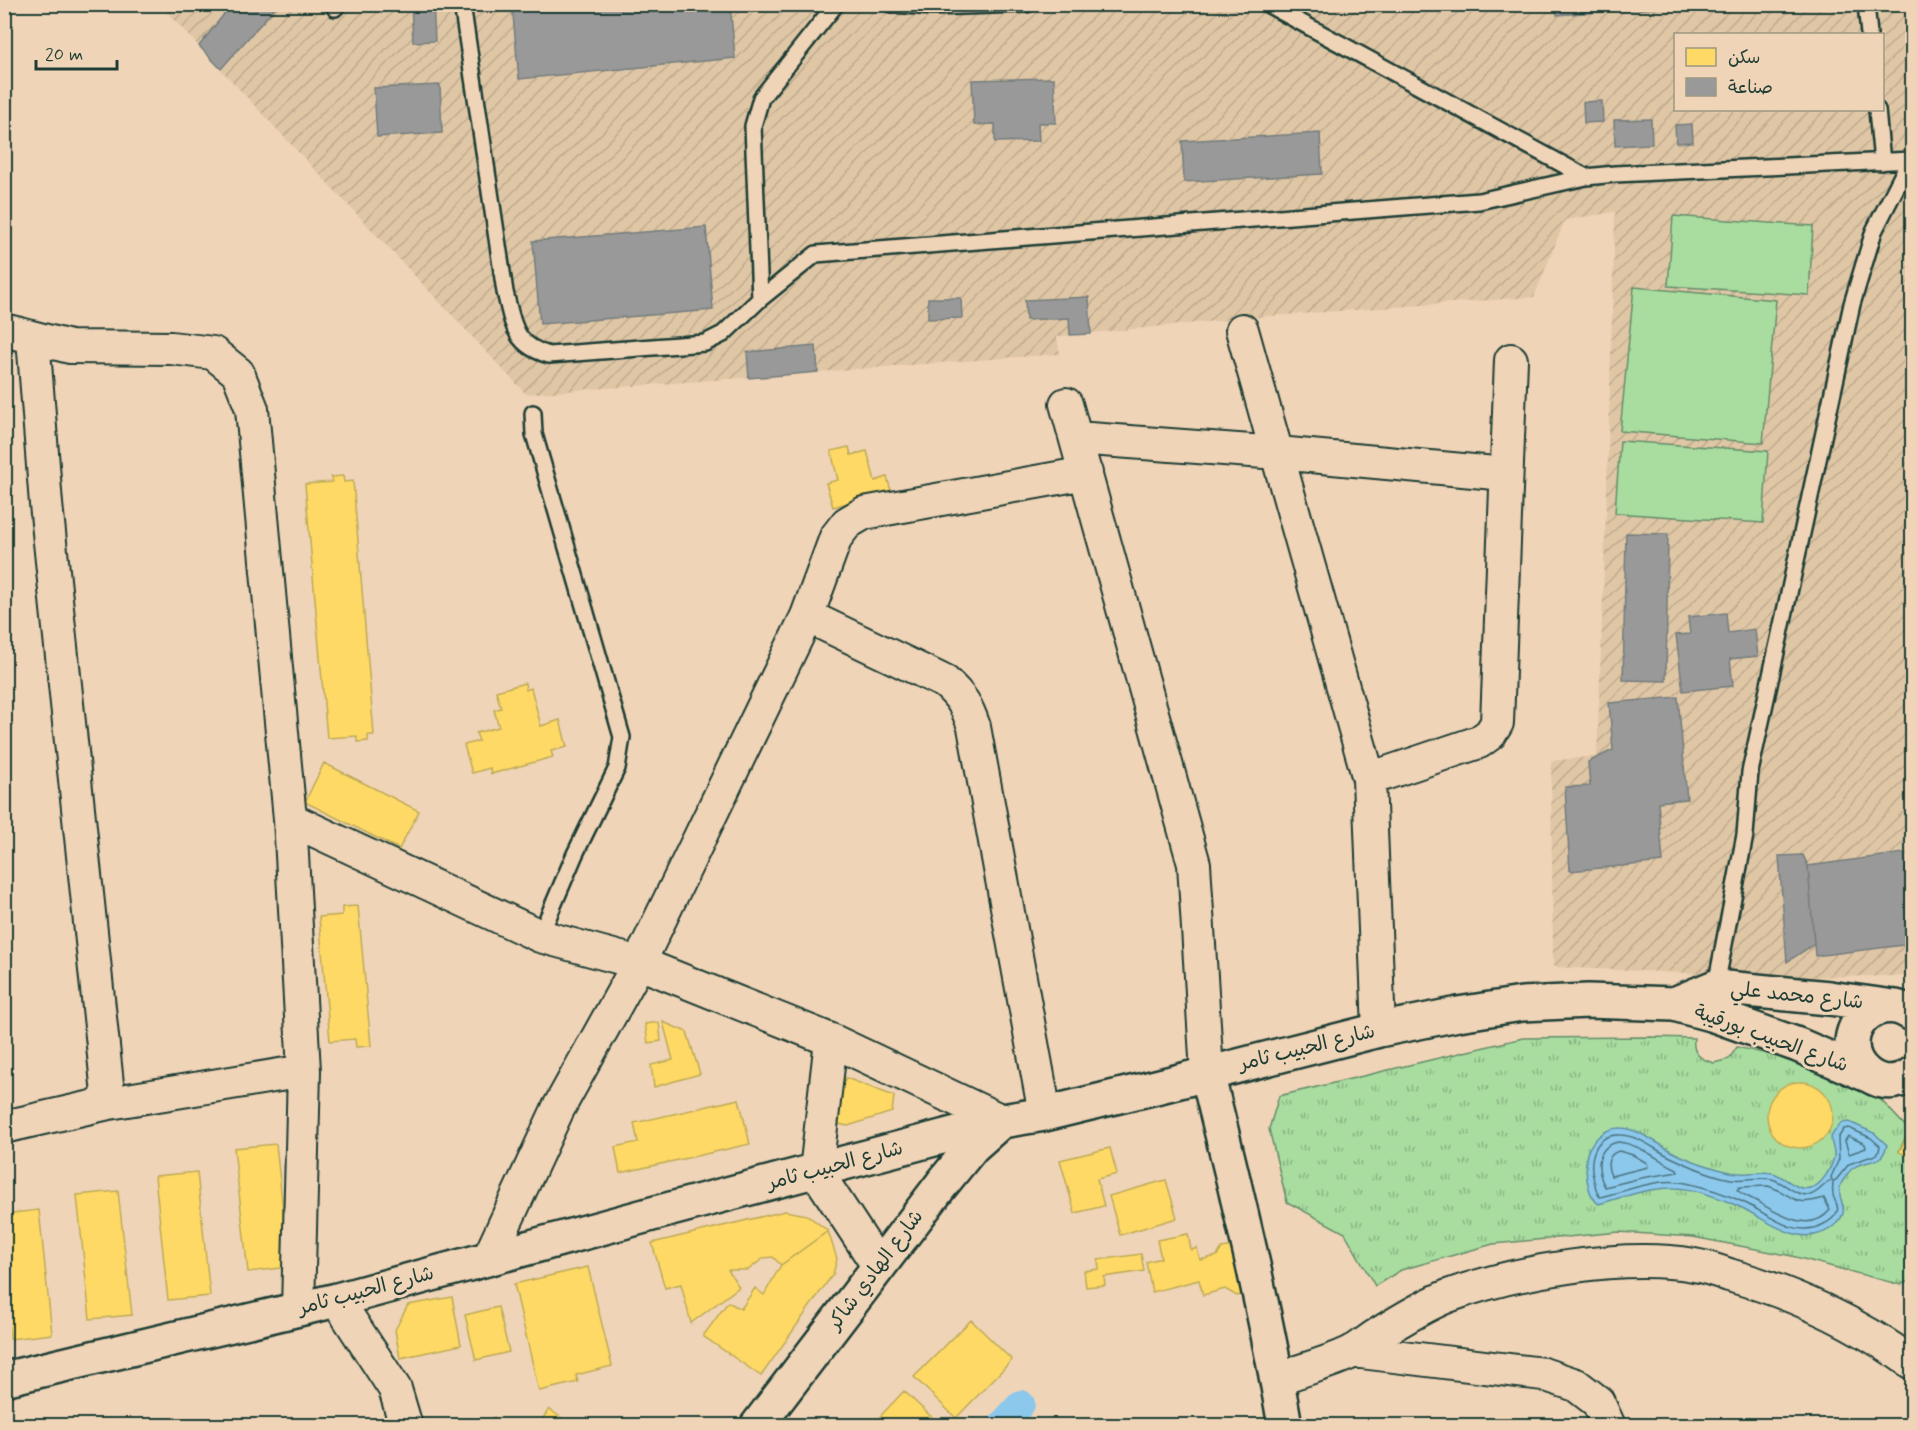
<svg xmlns="http://www.w3.org/2000/svg" width="1917" height="1430" font-family="Mynerve,'Playpen Sans Arabic',sans-serif">
	<style>
		.industrial { fill: url(#industrial-furrows); fill-rule: evenodd }
		.grass { fill: url(#grass-tufts); stroke: #648d6a; stroke-width: 1.5 }
		.pitch { fill: #a9dd9f; stroke: #648d6a; stroke-width: 1.5 }
		.water { fill: #8cc7ec; stroke: #6090a2; stroke-width: 1.5 }
		.homes { fill: #ffd966; stroke: #bcaa57; stroke-width: 1.5 }
		.industry { fill: #999; stroke: #747d7b; stroke-width: 1.5 }
		.lines { fill: none; stroke-linecap: round; stroke-linejoin: round }
		.shore { stroke: #4b747e; stroke-width: 1.5 }
		.canal { stroke: #8cc7ec; stroke-width: 28 }
		.service-casing { stroke: #1f3d34; stroke-width: 20 }
		.minor-casing { stroke: #1f3d34; stroke-width: 36 }
		.tertiary-casing { stroke: #1f3d34; stroke-width: 38 }
		.service { stroke: #f0d4b7; stroke-width: 15 }
		.minor { stroke: #f0d4b7; stroke-width: 32 }
		.tertiary { stroke: #f0d4b7; stroke-width: 33 }
		.labels { text-anchor: middle; dominant-baseline: central; stroke-width: 6; stroke-linejoin: round; paint-order: stroke }
		.street-label { font-size: 20px; fill: #1f3d34; stroke: #f0d4b7 }
	</style>
	<defs>
		<pattern id="industrial-furrows" width="10" height="10" patternUnits="userSpaceOnUse" patternTransform="scale(1.5)"><rect width="10" height="10" fill="#dfc6a5"/><path d="M-1 1l2-2M0 10L10 0M9 11l2-2" fill="none" stroke="#bfab8f"/></pattern>
		<pattern id="grass-tufts" width="24" height="20" patternUnits="userSpaceOnUse" patternTransform="scale(1.5)"><rect width="24" height="20" fill="#a9dd9f"/><path d="M3 7l-1-3M5 7V3M7 7l1-3M15 17l-1-3M17 17v-4M19 17l1-3" fill="none" stroke="#89b482"/></pattern>
	</defs>
	<rect width="100%" height="100%" fill="#f0d4b7"/>
	<filter id="ink" filterUnits="userSpaceOnUse"><feTurbulence type="fractalNoise" baseFrequency=".0167" numOctaves="2"/><feDisplacementMap in="SourceGraphic" scale="12" xChannelSelector="R" yChannelSelector="G"/><feConvolveMatrix kernelMatrix="1 2 1 2 8 2 1 2 1" color-interpolation-filters="sRGB"/></filter>
	<g filter="url(#ink)">
		<path class="industrial" d="M160 5H1912V976L1769 977 1553 967 1551 761 1597 756 1607 486 1615 212 1565 220 1534 297 1270 316 1070 335 1057 337 1060 354 526 394ZM1676 34H1882V110H1676Z"/>
		<path class="grass" d="M1649 1037 1694 1038C1692 1054 1700 1059 1714 1063L1729 1059 1737 1047 1784 1058 1865 1083 1909 1130 1899 1151 1912 1158V1279L1901 1285 1792 1256 1693 1237 1619 1232 1493 1244 1401 1270 1375 1286 1345 1233 1287 1202 1269 1129 1279 1096 1523 1038Z"/>
		<path class="pitch" d="M1673 216 1813 226 1809 295 1668 286Z
			M1634 287 1776 300 1763 443 1620 431Z
			M1620 441 1768 451 1763 523 1615 513Z"/>
		<path class="water" d="M1849 1122 1874 1133 1887 1145C1881 1168 1868 1157 1853 1168 1849 1171 1846 1176 1844 1179 1830 1199 1855 1206 1836 1224 1805 1253 1769 1221 1740 1207 1723 1199 1694 1188 1675 1188 1650 1187 1623 1197 1599 1204 1589 1198 1586 1179 1586 1167 1585 1155 1588 1147 1597 1138 1622 1113 1651 1141 1675 1153 1689 1160 1704 1165 1718 1169 1728 1172 1739 1174 1750 1173 1757 1173 1765 1171 1773 1173 1786 1177 1796 1191 1810 1188 1822 1186 1832 1167 1834 1156 1835 1150 1831 1144 1831 1138 1832 1133 1838 1127 1841 1123Z"/>
		<path class="homes" d="M849 447 851 455 867 451 875 481 887 477 891 491 833 507 826 483 838 480 831 451Z
			M343 476 344 482 353 481 374 735H368V741L357 742V736L327 738 305 484 332 482 331 477Z
			M525 683 526 690 531 688 541 726 560 720 567 747 551 751 553 757 491 774 490 768 472 773 464 745 479 741 476 733 499 727 494 710 501 708 496 691Z
			M324 763 419 811 399 849 305 802Z
			M358 906 371 1046 356 1047 355 1039 330 1041 319 917 342 915V907Z
			M659 1022 661 1041 648 1043 645 1024Z
			M663 1022 687 1032 700 1074 654 1087 651 1065 673 1060Z
			M841 1076 894 1096 892 1112 848 1126 838 1124 834 1119Z
			M1767 1115a33 33 0 1 1 66 0a33 33 0 1 1-66 0Z
			M739 1099 750 1144 620 1173 615 1147 638 1142 634 1123Z
			M1912 1125V1158L1899 1152Z
			M276 1144 289 1267 248 1272 234 1148Z
			M1110 1148 1117 1174 1097 1179 1104 1206 1075 1213 1060 1160Z
			M197 1172 210 1296 168 1300 155 1176Z
			M1166 1180 1177 1218 1120 1235 1109 1196Z
			M118 1191 132 1315 90 1319 77 1195Z
			M39 1210 52 1334 10 1339 4 1282V1214Z
			M785 1211 807 1215 828 1231 781 1265 773 1257 764 1258 748 1270H728L739 1287 691 1323 681 1284 665 1288 652 1243Z
			M828 1231 837 1259 833 1274 761 1376 703 1336 728 1302 741 1309 755 1288 764 1295 781 1265Z
			M1188 1234 1191 1250 1197 1248 1200 1260 1217 1256 1222 1248 1234 1246 1252 1292 1237 1296 1225 1289 1203 1295 1199 1280 1152 1292 1146 1262 1161 1258 1157 1240Z
			M1141 1254 1144 1271 1104 1277 1105 1285 1086 1287 1084 1271 1099 1269 1098 1260Z
			M588 1267 612 1366 576 1375 578 1382 539 1391 514 1284Z
			M452 1297 461 1345 400 1358 395 1330 408 1305Z
			M498 1307 509 1352 476 1360 465 1315Z
			M971 1320 1012 1360 956 1418 914 1377Z
			M904 1391 941 1426H871Z
			M549 1409 573 1426H538Z
			M494 1417 498 1426H474Z"/>
		<path class="industry" d="M232 4H248L251 8 254 4H278L221 69 199 46Z
			M411 4H433L435 41 413 42Z
			M512 4H541L542 6 559 4H730L735 58 519 79Z
			M1556 4H1655V8L1557 15Z
			M1054 78 1056 123H1038L1039 141 995 142V124L974 125 972 80Z
			M440 85 442 133 377 137 374 88Z
			M1602 101 1603 122 1584 123 1583 102Z
			M1651 119 1652 144 1615 146 1614 120Z
			M1692 124 1693 142 1676 143 1675 125Z
			M1320 133 1322 174 1184 182 1182 141Z
			M706 227 713 310 540 324 533 241Z
			M1089 297 1091 334 1070 335 1069 318 1026 320 1025 300Z
			M928 298H961L962 318 928 319Z
			M816 346 818 372 749 378 747 352Z
			M1626 533 1668 534 1666 681 1623 680Z
			M1726 613 1728 633 1755 629 1758 656 1730 659 1733 686 1683 691 1676 635 1690 634 1688 617Z
			M1678 697 1687 799 1658 802 1663 862 1570 871 1565 787 1590 786 1588 762 1613 750 1609 703Z
			M1904 853 1912 914V944L1815 956 1808 866Z
			M1803 855 1808 866 1814 944 1787 962 1779 856Z"/>
		<g class="lines">
			<path class="shore" d="M1849 1128 1871 1138 1880 1146 1879 1151 1875 1155 1849 1164 1836 1180 1833 1181C1833 1185 1832 1190 1833 1194 1833 1201 1840 1204 1837 1212 1835 1217 1830 1221 1824 1224 1795 1240 1769 1214 1743 1202 1726 1194 1705 1187 1686 1183 1657 1177 1628 1191 1600 1197 1596 1193 1596 1187 1594 1181 1588 1160 1594 1133 1621 1135 1641 1136 1657 1152 1675 1159 1692 1167 1712 1176 1731 1179 1745 1181 1759 1176 1772 1179 1786 1183 1794 1196 1810 1195 1819 1193 1824 1183 1832 1180L1831 1177 1839 1159 1838 1138 1844 1129Z
				M1848 1136 1865 1144 1866 1148 1849 1154 1845 1141Z
				M1618 1142C1640 1144 1657 1160 1677 1169L1678 1172 1641 1178 1605 1187C1596 1170 1595 1147 1618 1142Z
				M1619 1151 1633 1155 1647 1163 1648 1167 1611 1176C1606 1166 1607 1154 1619 1151Z
				M1768 1186C1794 1194 1792 1208 1824 1198L1830 1210C1810 1235 1779 1214 1758 1202 1751 1198 1743 1195 1737 1190L1740 1187Z"/>
			<path class="canal" d="M1001 1426 1021 1404"/>
			<g class="service-casing">
				<path id="service" d="M462 4 505 292C513 323 513 345 549 355L705 343 723 334 760 299 816 254 1479 201 1586 177 1615 174 1912 160
					M891 4 932 7 1027 4
					M1267 4 1586 177
					M1866 4 1869 34
					M335 8 338 4
					M1877 110 1882 162
					M760 299 753 126 761 98 836 4
					M533 413 534 434 622 737 617 768 575 854 540 936
					M1715 991 1745 835 1750 772 1852 304 1874 231 1910 160"/>
			</g>
			<g class="minor-casing">
				<path id="minor" d="M4 330 70 347 171 348 213 353 238 373 252 409 290 819 304 1071 298 1309
					M1242 330 1369 779 1379 1030
					M33 338 46 504 109 1103
					M1066 404 1194 864 1207 1073
					M1076 438 1278 453 1506 474
					M807 616 945 682C961 696 967 706 974 727L1045 1114
					M1369 779 1479 742 1490 734 1497 723 1511 360
					M290 819 540 936 639 963 831 1040 1002 1121
					M831 1040 816 1171 879 1267
					M4 1127 109 1103 304 1071
					M489 1258 558 1109 639 963 807 616 836 537 847 523 864 513 1086 473
					M337 1300 395 1389 406 1426
					M1353 1351 1543 1374 1576 1385 1598 1402 1609 1426
					M1277 1379C1300 1370 1333 1362 1354 1351 1362 1346 1369 1340 1377 1335 1399 1321 1423 1306 1448 1296 1516 1271 1623 1253 1694 1265 1706 1267 1718 1271 1729 1275 1793 1293 1858 1323 1912 1363"/>
			</g>
			<g class="tertiary-casing">
				<path id="tertiary" d="M1674 1004 1715 987 1829 998 1887 1006
					M1912 1014C1907 1011 1902 1008 1896 1007 1873 1003 1852 1021 1852 1044 1852 1068 1877 1088 1900 1080 1904 1079 1909 1076 1912 1074
					M1207 1073C1236 1190 1265 1307 1285 1426
					M4 1379 337 1300 652 1214 1002 1121 1045 1114 1156 1087 1379 1030 1458 1014 1522 1004 1588 1001 1674 1004 1714 1015 1798 1045 1868 1075
					M757 1426 942 1184 972 1147 998 1124"/>
			</g>
			<use href="#service" class="service"/>
			<use href="#minor" class="minor"/>
			<use href="#tertiary" class="tertiary"/>
		</g>
	</g>
	<g class="labels">
		<g class="street-label">
			<text transform="translate(1797 996) rotate(6)">شارع محمد علي</text>
			<text transform="translate(1771 1039) rotate(20)">شارع الحبيب بورقيبة</text>
			<text transform="translate(1307 1048) rotate(-14)">شارع الحبيب ثامر</text>
			<text transform="translate(835 1166) rotate(-15)">شارع الحبيب ثامر</text>
			<text transform="translate(876 1270) rotate(-53)">شارع الهادي شاكر</text>
			<text transform="translate(366 1291) rotate(-15)">شارع الحبيب ثامر</text>
		</g>
	</g>
	<rect width="1917" height="1430" fill="none" stroke="#f0d4b7" stroke-width="24"/>
	<rect x="12" y="12" width="1893" height="1406" fill="none" stroke="#1f3d34" stroke-width="2" filter="url(#ink)"/>
	<rect x="1674" y="33" width="210" height="78" fill="#f0d4b7" stroke="#9c9883" stroke-width="1.5"/>
	<rect x="1686" y="48" width="30" height="18" fill="#ffd966" stroke="#9c9883" stroke-width="1.5"/>
	<text x="1728" y="63" font-size="18" fill="#1f3d34">سكن</text>
	<rect x="1686" y="78" width="30" height="18" fill="#999999" stroke="#9c9883" stroke-width="1.5"/>
	<text x="1728" y="93" font-size="18" fill="#1f3d34">صناعة</text>
	<path d="M36 60v9h81v-9" fill="none" stroke="#1f3d34" stroke-width="3"/>
	<text x="45" y="60" font-size="18" fill="#1f3d34" stroke="#f0d4b7" stroke-width="4.5" paint-order="stroke">20 m</text>
</svg>
